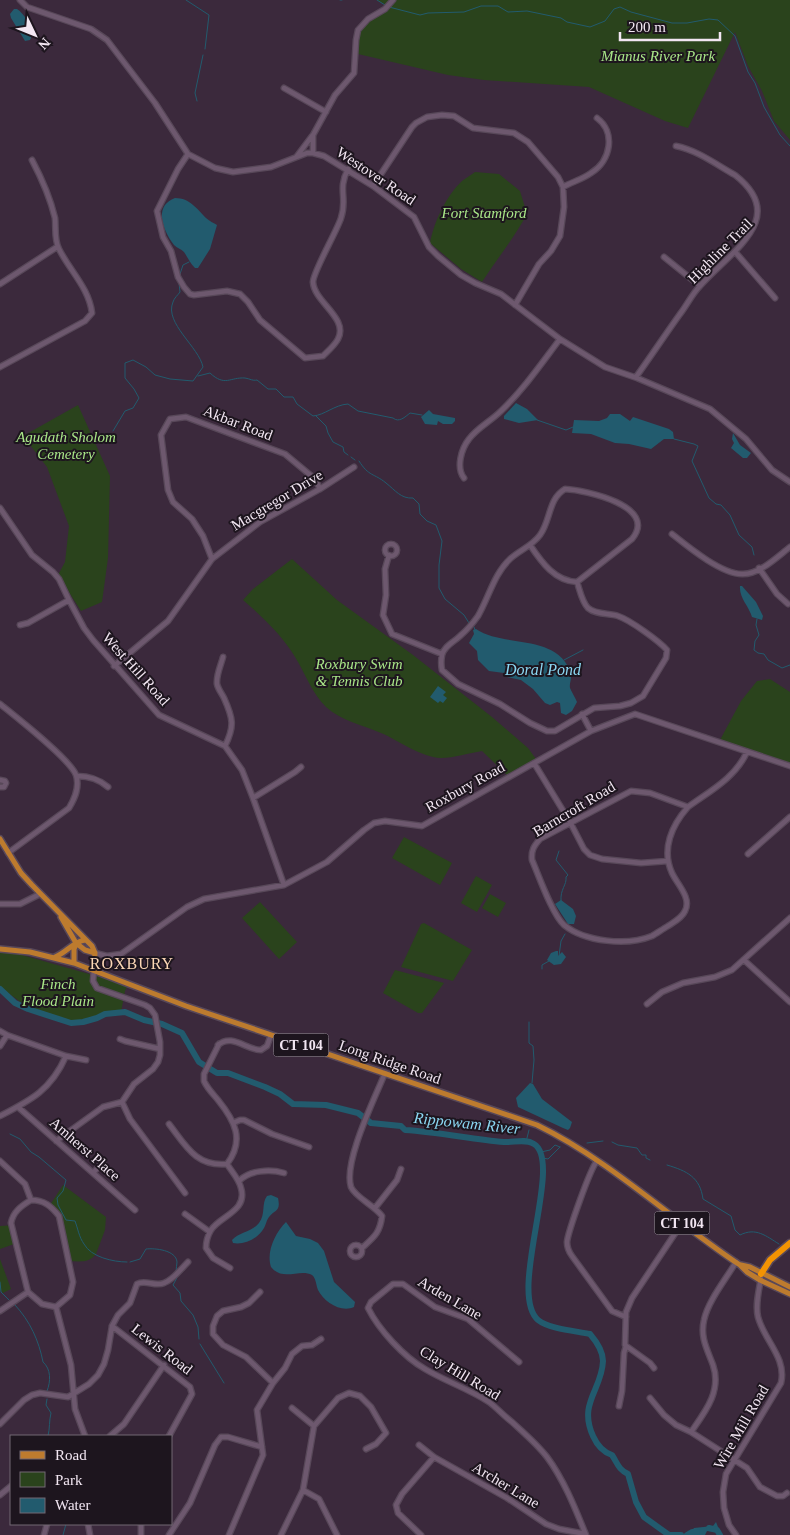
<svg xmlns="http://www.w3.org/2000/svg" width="790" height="1535" font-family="'Times New Roman',serif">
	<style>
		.green { fill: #2a431c }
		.water { fill: #225b6e }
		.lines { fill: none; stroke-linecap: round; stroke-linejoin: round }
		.stream { stroke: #225b6e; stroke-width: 1 }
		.river { stroke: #225b6e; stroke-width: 6 }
		.minor-casing { stroke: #584859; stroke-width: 7 }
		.major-casing { stroke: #584859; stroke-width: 8 }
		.highway-casing { stroke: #584859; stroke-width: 9 }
		.minor { stroke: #6d586e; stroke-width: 4.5 }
		.major { stroke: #bd7b2e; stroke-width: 5 }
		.highway { stroke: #f29303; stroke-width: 6 }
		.labels { text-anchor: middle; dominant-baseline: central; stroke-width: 4; stroke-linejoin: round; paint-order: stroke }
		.shield { fill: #1d151e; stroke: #b2a7b2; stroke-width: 1 }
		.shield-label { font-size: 14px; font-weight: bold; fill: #f2e6f2 }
		.park-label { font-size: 15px; font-style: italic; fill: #a9e788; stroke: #1d151e }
		.street-label { font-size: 15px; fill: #f2e6f2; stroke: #1d151e }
		.water-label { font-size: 16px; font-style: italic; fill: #8bd7f2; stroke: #1d151e }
		.neighbourhood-label { font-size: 16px; letter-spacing: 1px; fill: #fcd7b6; stroke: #1d151e }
	</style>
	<rect width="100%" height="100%" fill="#3b293c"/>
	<path class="green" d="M377 0H390L391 2 395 0H790V140L774 121 762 91 748 66 735 32 688 128 665 121 589 87 484 80 448 75 358 54C359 47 358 37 361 30 365 18 382 17 389 7Z
		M475 172 499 174 520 191 527 214C514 238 497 259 482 282L461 269 430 243C434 222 446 196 462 181 466 178 471 175 475 172Z
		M78 405 110 476 108 558 102 602 81 611 58 575 65 562 69 526 47 467 23 436Z
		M292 559 337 600 413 655 492 717 528 748 536 759 507 775 482 751C469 753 454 758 441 758 420 757 400 741 381 733 363 725 341 721 326 707 313 694 307 678 298 662 285 638 264 618 243 600L253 589Z
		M770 679 790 692V763L720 740 741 701 757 681Z
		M404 837 452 863 440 885 392 858Z
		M476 876 492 885 477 912 461 903Z
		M490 894 506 903 498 917 482 908Z
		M260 902 297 942 279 959 242 918Z
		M424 923 472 950 453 981 401 967 421 924Z
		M0 952 15 953 128 985 125 991 121 1012 90 1021 49 1019 22 1003 0 987Z
		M395 970 444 983 422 1013H418L383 993Z
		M63 1185 106 1217 105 1230 96 1254C89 1264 78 1261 67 1261L57 1216 48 1208Z
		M15 1225 14 1230 17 1243 0 1249V1226Z
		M0 1259 11 1289 3 1293 0 1290Z"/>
	<path class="water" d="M14 9H17C26 15 35 31 30 40L25 41 11 18 10 14Z
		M175 198C190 198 197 209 206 218 209 221 214 223 217 225L210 249 198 268H195C190 263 188 258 184 252 181 249 177 248 174 245 163 231 153 206 175 198Z
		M516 403 527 409 538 420 519 423 504 419V416Z
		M429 410 433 414 455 418V421L452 424H443L438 421 437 425 425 424 421 417Z
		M610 414H620L630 421 633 417 669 429 673 432 674 439H664L651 449 629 444 615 443 591 434 572 433 574 420 599 421 607 418Z
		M733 433 740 445 751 453 747 458H743L731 448 734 443 732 439Z
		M740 586H742L756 602 763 616 762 620 752 617C749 606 739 598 740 586Z
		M476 629C504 648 553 633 570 670 573 678 569 682 570 688 572 693 575 697 577 702L572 711 566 715 561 713 560 703 557 702 550 705 545 703 533 689 521 680 507 677 504 673 489 671 478 660 477 651 469 643 474 634 473 630Z
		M438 686 446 692 443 695 447 698 443 703 440 701 438 703 430 697Z
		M561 900 573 909 576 916 574 924H568L555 904Z
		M556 951H558V956L562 952 566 957 561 964 554 965 547 960 551 953Z
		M530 1083 533 1084 542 1099 572 1122 570 1128 568 1130 563 1128 518 1107 516 1098Z
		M271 1195 278 1198C281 1212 275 1209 269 1217 266 1221 266 1225 264 1228 258 1239 244 1245 233 1243L232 1240C240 1232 252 1232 259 1223 266 1214 261 1204 267 1196Z
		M286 1222 296 1236 310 1239 318 1243 324 1251 334 1282 355 1302 354 1307C341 1313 324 1302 318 1290 316 1285 316 1278 312 1275 300 1268 283 1282 271 1267 266 1252 275 1233 286 1222Z
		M716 1522 718 1527 716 1532 707 1531 705 1535H692L690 1533 694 1528 713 1526Z"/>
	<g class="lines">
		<path class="stream" d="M186 0 209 15 205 49
			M340 0H342
			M377 0 385 5
			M389 7 420 15 428 13 464 12 481 6H498L508 12 527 11 561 18 567 22 590 27 605 21 614 9 620 7 631 12 672 23H687L709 19 718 20 735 36 748 72 755 83 764 107 780 135 790 146
			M197 101 195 93 203 55
			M180 274 183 265 189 262
			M198 376 210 373C225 387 230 377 245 378 251 379 252 381 257 380L268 389H276L284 397H293L297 404 313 416C325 415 334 405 348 404L358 411 393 418C399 423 405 417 410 413L422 415
			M316 416 326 426 328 433 333 442 343 447 344 452 348 455
			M537 420 566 430 573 427
			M113 431 125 411 133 408 139 398 134 389 125 378V363L133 360 146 367 155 375 170 379 193 381 203 367C199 347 164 323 173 302 174 298 178 295 180 292L179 283
			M674 439 694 444 698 446 692 461 709 498 716 504 721 505 730 515 739 535 752 547 754 555
			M351 457 355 460
			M359 461C369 477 374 473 386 483 395 490 401 499 413 498L419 504 420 514 427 521 436 525 442 541 439 565V588L445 599 464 615 469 623
			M757 619 756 625 759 635 755 641 754 650 758 653 764 654 768 660 782 668 790 665
			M474 627 475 630
			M564 660 583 650
			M559 851 556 860 568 875 566 877C567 885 560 889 561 901
			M559 956 561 941 565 934
			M542 969V965L549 961
			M529 1022V1043L533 1046 534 1060 532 1083
			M10 1134 20 1139 31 1152 39 1157 66 1180 63 1191 57 1198 58 1205 66 1220 75 1221C78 1229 79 1237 84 1244 91 1257 113 1262 127 1262
			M526 1142 529 1130
			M612 1142 618 1145 637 1148 642 1155H646V1158L650 1160
			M587 1143 603 1141
			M541 1152 550 1150 555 1145 560 1147
			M543 1158 548 1159 560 1147
			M667 1165C687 1171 700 1177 703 1199L731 1216 735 1230 740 1235C756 1227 766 1236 779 1244
			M130 1262 140 1259 146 1249C155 1248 176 1250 177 1262 177 1265 176 1268 176 1271
			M179 1274 173 1285 180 1293 181 1301 193 1315 198 1327 199 1339
			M0 1282 1 1292 9 1300
			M15 1305C30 1321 39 1341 43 1362 51 1369 51 1381 47 1391
			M200 1344 224 1383
			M47 1399 46 1405 51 1413C49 1421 50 1428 48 1436
			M63 1535 66 1524"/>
		<path class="river" d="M0 989 15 1003 28 1009 71 1023 83 1022 97 1018 105 1014 125 1012 144 1020 162 1024 182 1033 199 1062 217 1073H228L265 1087 280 1094 293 1104 326 1105 358 1113 371 1123 401 1126 405 1130C438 1132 471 1139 504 1142 513 1143 525 1138 534 1144 564 1162 507 1293 538 1320 549 1329 576 1331 590 1334 596 1341 603 1351 603 1361 602 1390 578 1403 593 1436 597 1445 603 1452 612 1455 618 1464 618 1469 628 1474L636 1502 644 1517 669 1535
			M709 1528 717 1530 720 1535
			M670 1535H681
			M687 1535 692 1532H697"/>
		<g class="minor-casing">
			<path id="minor" d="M20 0 27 7 91 29 107 40 155 103 188 154 215 168 233 172 271 167 307 153H313L324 156 373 186 414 217 429 247 438 256 461 275 475 283 501 294 560 339 605 367 637 378 710 409 746 439 772 470 790 482
				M284 88 326 112
				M313 153V135L335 95 354 73 356 40 358 30 368 19 385 9 393 0
				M188 154 178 169 157 211 163 237 171 251 178 277 184 287 190 294 194 295 227 291 240 294 248 302 260 320 305 358 323 356C328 351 335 345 338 339 349 318 314 302 313 282 313 272 337 231 341 218 348 198 337 190 348 169
				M297 156 312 136
				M373 186 412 127 416 123 427 117 442 115 454 116 473 128 514 133 528 142 558 177 563 187 564 207 560 236 551 251 539 264 515 305
				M563 187C572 182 583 179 591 173 611 161 616 132 597 118
				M737 254 775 298
				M664 257 700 286
				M0 284 57 247
				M0 367 85 321 92 313C89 288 70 271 59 249 54 240 56 227 55 218 50 197 42 179 32 160
				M636 377C651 356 665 335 680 314 687 305 692 294 700 286 731 251 790 218 735 175 717 165 697 150 676 146
				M464 478C456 468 461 449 469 439 477 428 491 421 501 411 524 389 541 364 560 339
				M565 489C585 490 659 506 632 539L577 582C580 591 582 602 588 608 596 615 609 613 618 616 630 620 659 641 667 650L666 658 643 696 631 703 620 706 594 708 555 731H547L530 723 500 704 458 684 442 670C441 665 441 660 442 655 444 646 454 642 460 636 467 630 473 623 478 616 489 597 494 574 510 559 520 550 532 546 540 535 551 520 548 499 565 489Z
				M0 508 32 555 53 572 59 579 69 600 84 628 93 640 159 715 225 746 242 770 253 798 284 885
				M672 534C687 546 722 575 743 574 760 574 777 557 790 547
				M385 550a6 6 0 1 1 12 0a6 6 0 1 1-12 0Z
				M530 545C542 563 555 581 577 582
				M389 555 385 569 386 595 383 615 392 634 442 654
				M212 559 203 536 192 519 173 502 168 490 161 435 170 419 186 417 285 454 315 479 320 489
				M759 568 777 594 788 604
				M20 625 28 623 69 600
				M223 657C221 665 216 675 217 684 218 689 222 694 224 698 233 718 235 726 225 746
				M114 666 168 621 212 559 260 522 320 489 354 467
				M0 704C16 717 70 759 76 775 80 787 75 798 69 808L8 853
				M582 714 591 731
				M534 763 570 822 584 849 590 855 602 859 641 863 668 861
				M77 776C88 776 100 780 108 787
				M0 780 5 781 6 783 4 787H0
				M253 798 295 772 301 767
				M688 807C672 825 661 849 672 873 677 884 692 898 685 911 682 918 674 922 668 926 663 929 657 933 652 936 627 946 585 942 564 925 552 914 539 876 532 860 531 850 534 846 540 839L631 791 650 793 688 807C710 791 735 778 747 752
				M748 854 790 817
				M0 904H20L40 894
				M95 953 107 956 121 954 187 907 204 899 284 885 327 862 364 830 374 823 385 821 422 826 591 731 635 714 790 766
				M744 960 790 1002
				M94 969 93 981 97 988 145 1005 150 1008 155 1015 160 1042V1055L158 1062 153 1069 134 1084 122 1102 130 1119 185 1193
				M647 1004 662 992 683 983 715 977 732 970 790 918
				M0 1031 7 1035 66 1056 86 1060
				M120 1039 125 1041 160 1049
				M219 1044 204 1074V1081C207 1088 213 1094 218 1100 235 1121 245 1140 227 1164 232 1172 239 1179 241 1188 248 1211 220 1216 211 1230 208 1235 206 1242 206 1248L213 1258 230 1268
				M218 1045C232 1033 246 1050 261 1050L267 1046 271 1035
				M0 1046 7 1035
				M18 1107 135 1210
				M0 1116C31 1100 51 1090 66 1056
				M233 1123 240 1120H244L272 1134 309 1147
				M169 1124C186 1146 196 1167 227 1164
				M56 1141 103 1107 122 1102
				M0 1161 25 1184 31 1200
				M597 1161C590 1169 568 1232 567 1242 567 1247 569 1252 572 1256L612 1311 626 1317
				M93 1173 103 1162
				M239 1181C250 1170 270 1169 284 1173
				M31 1200C21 1206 13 1212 11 1223L28 1292 42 1304 56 1307
				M31 1200C44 1200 51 1206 59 1216L73 1282 70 1295 56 1307
				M375 1208 397 1180 401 1169
				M185 1214 210 1232
				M350 1251a6 6 0 1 1 12 0a6 6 0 1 1-12 0Z
				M362 1248C374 1237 380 1233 382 1216 375 1206 355 1197 351 1187 343 1162 375 1098 385 1073
				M260 1292 249 1303 241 1307 223 1311 217 1316 213 1326V1334L223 1345 246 1357 273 1383
				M56 1307 71 1365 75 1409 85 1436
				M0 1311 28 1292
				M112 1326 190 1387 192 1394 169 1436
				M519 1362 468 1319 435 1307 403 1284H393L371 1302 368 1308C379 1330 404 1357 425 1369 445 1381 469 1389 489 1402 497 1408 504 1416 512 1422 524 1433 537 1444 547 1457 564 1480 575 1508 586 1535
				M654 1368 650 1363 625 1345 626 1312 632 1298 682 1223
				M650 1398 664 1415 676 1425 691 1432 747 1468 760 1487 777 1496H783L787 1493
				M619 1406 622 1391 624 1353 626 1346
				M292 1408 314 1426
				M0 1424 24 1400 32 1395 40 1393 68 1397 89 1384 98 1375 104 1364 108 1350 112 1326 118 1315 130 1303 137 1284C145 1279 155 1287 164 1283 173 1280 181 1269 188 1262
				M691 1432C705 1412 722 1391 713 1365 707 1349 700 1337 704 1320 708 1301 726 1279 736 1262
				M110 1436 124 1424 164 1365
				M419 1445 434 1457 507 1498 546 1524 559 1529 585 1534
				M303 1490 319 1499 337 1535
				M0 1495 11 1486
				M88 1524 90 1535
				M141 1524V1535
				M44 1535 47 1524
				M169 1535 190 1503 215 1445 221 1437H228L262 1447
				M229 1535 263 1455 257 1410 273 1383 285 1368 292 1354 302 1346 312 1345 321 1339
				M281 1535 303 1490 314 1426 338 1398 349 1393 360 1396 371 1407 386 1433 376 1444 366 1449
				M421 1535 398 1513 396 1505 402 1494 434 1457
				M736 1535 729 1525 724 1508 723 1492 726 1474 781 1383C787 1358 764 1340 758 1317 755 1305 759 1290 761 1278"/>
		</g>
		<g class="major-casing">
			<path id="major" d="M0 839 21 873 32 885 92 946 95 953 94 969
				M61 917 76 943 85 950 95 953
				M0 949 30 952 74 963 186 1006 537 1125C611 1161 672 1220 740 1265L747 1272 760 1280 790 1294
				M55 957C66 953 74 941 85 940
				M74 963V949L76 944
				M741 1265 750 1267 790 1287"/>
		</g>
		<g class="highway-casing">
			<path id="highway" d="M761 1274 770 1260 790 1243"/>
		</g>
		<use href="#minor" class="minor"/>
		<use href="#major" class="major"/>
		<use href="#highway" class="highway"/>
	</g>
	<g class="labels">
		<g class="shield">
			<rect x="273.5" y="1033.5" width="55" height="23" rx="4"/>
			<rect x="654.5" y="1211.5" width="55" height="23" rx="4"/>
		</g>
		<g class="shield-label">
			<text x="301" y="1045">CT 104</text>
			<text x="682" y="1223">CT 104</text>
		</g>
		<g class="park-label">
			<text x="658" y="56">Mianus River Park</text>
			<text x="484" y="213">Fort Stamford</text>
			<text x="66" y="437">Agudath Sholom<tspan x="66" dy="17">Cemetery</tspan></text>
			<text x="359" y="664">Roxbury Swim<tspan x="359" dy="17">&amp; Tennis Club</tspan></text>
			<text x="58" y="984">Finch<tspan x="58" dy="17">Flood Plain</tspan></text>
		</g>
		<g class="street-label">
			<text transform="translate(376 176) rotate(34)">Westover Road</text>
			<text transform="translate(720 251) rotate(-45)">Highline Trail</text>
			<text transform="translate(238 423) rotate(21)">Akbar Road</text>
			<text transform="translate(277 500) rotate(-31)">Macgregor Drive</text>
			<text transform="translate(136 669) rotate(48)">West Hill Road</text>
			<text transform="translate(465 787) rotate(-29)">Roxbury Road</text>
			<text transform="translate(574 809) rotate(-31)">Barncroft Road</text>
			<text transform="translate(390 1062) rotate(19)">Long Ridge Road</text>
			<text transform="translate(85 1149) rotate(41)">Amherst Place</text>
			<text transform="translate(450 1298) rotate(30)">Arden Lane</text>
			<text transform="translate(162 1349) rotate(38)">Lewis Road</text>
			<text transform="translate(460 1373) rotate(31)">Clay Hill Road</text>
			<text transform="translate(741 1427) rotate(-60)">Wire Mill Road</text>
			<text transform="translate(506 1485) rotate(31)">Archer Lane</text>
		</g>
		<g class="water-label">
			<text x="543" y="669">Doral Pond</text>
			<text transform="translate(467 1123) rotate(6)">Rippowam River</text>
		</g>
		<g class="neighbourhood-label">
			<text x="132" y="963">ROXBURY</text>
		</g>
	</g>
	<rect x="10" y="1435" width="162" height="90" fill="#1d151e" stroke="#726973"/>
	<rect x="20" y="1451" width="25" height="8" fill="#bd7b2e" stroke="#726973"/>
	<text x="55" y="1460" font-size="15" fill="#f2e6f2">Road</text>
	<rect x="20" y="1472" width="25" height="15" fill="#2a431c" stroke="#726973"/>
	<text x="55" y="1485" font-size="15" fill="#f2e6f2">Park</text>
	<rect x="20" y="1498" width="25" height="15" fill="#225b6e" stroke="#726973"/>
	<text x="55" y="1510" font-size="15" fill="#f2e6f2">Water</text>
	<g transform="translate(35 35) rotate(133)" stroke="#1d151e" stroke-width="4" paint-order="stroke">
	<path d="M0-4L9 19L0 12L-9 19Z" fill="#f2e6f2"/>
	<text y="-8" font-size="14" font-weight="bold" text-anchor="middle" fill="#f2e6f2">N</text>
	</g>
	<path d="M620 32v8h100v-8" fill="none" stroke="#f2e6f2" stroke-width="2.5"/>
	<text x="628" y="32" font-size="15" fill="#f2e6f2" stroke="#1d151e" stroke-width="4" paint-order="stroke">200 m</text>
</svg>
